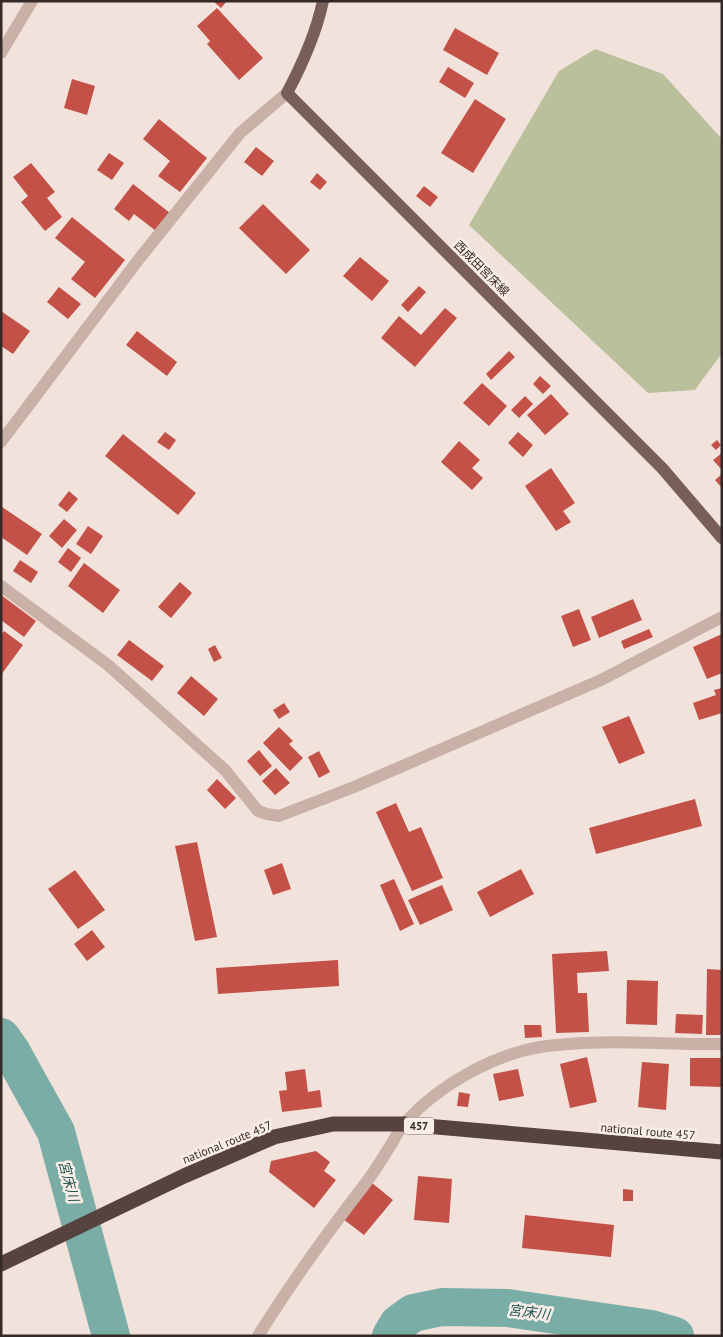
<svg xmlns="http://www.w3.org/2000/svg" width="723" height="1337" font-family="'PT Sans','Noto Sans JP',sans-serif">
	<style>
		.green { fill: #b9c09b }
		.lines { fill: none; stroke-linecap: round; stroke-linejoin: round }
		.river { stroke: #7bada7; stroke-width: 38 }
		.building { fill: #c35147 }
		.minor { stroke: #c9b1a7; stroke-width: 12 }
		.major { stroke: #775e59; stroke-width: 12 }
		.highway { stroke: #56423f; stroke-width: 15 }
		.labels { text-anchor: middle; dominant-baseline: central; stroke-width: 5; stroke-linejoin: round; paint-order: stroke }
		.shield { fill: #f9eee7; stroke: #706561; stroke-width: 1 }
		.shield-label { font-size: 11px; font-weight: bold; fill: #352a28 }
		.street-label { font-size: 12px; fill: #352a28; stroke: #f9eee7 }
		.water-label { font-size: 14px; font-style: italic; fill: #1e5650; stroke: #f9eee7 }
	</style>
	<rect width="100%" height="100%" fill="#f1e3db"/>
	<path class="green" d="M595 49 663 74 722 139V353L695 390 648 393 469 225 559 71Z"/>
	<g class="lines">
		<path class="river" d="M1 1037 11 1051 56 1132 111 1336
			M391 1336 398 1324 413 1313 442 1307 508 1308 651 1329 675 1336"/>
	</g>
	<path class="building" d="M213 1H227L221 8Z
		M217 8 263 58 239 80 207 44 210 41 197 26Z
		M455 28 499 53 487 75 443 50Z
		M448 67 474 83 465 98 439 82Z
		M72 79 95 86 87 115 64 108Z
		M475 99 506 119 473 173 441 153Z
		M159 119 207 158 180 192 158 176 170 161 143 139Z
		M256 147 274 161 262 176 244 162Z
		M109 153 124 163 112 180 97 170Z
		M31 163 55 192 47 198 62 217 45 231 21 202 28 196 13 177Z
		M317 173 327 182 320 190 310 182Z
		M133 184 170 213 156 231 134 214 129 221 114 209Z
		M424 186 438 197 430 207 416 196Z
		M263 204 310 250 286 274 239 228Z
		M72 217 125 260 95 298 71 279 85 262 55 238Z
		M360 257 389 281 372 301 343 276Z
		M419 286 426 292 408 312 401 305Z
		M59 287 81 304 68 319 47 302Z
		M445 308 457 318 415 367 381 338 399 316 421 335Z
		M1 311 30 331 13 354 1 346Z
		M137 331 177 362 167 376 126 345Z
		M509 351 515 357 491 380 486 374Z
		M540 376 551 386 543 394 533 384Z
		M482 383 507 406 489 426 463 403Z
		M551 394 569 414 545 435 527 415Z
		M525 396 533 404 519 418 511 410Z
		M165 432 176 440 169 450 157 442Z
		M518 432 533 445 523 457 508 443Z
		M123 434 196 493 178 515 105 456Z
		M717 440 721 445 716 450 711 445Z
		M459 441 480 460 472 468 483 478 472 490 441 462Z
		M722 453V470L713 460Z
		M551 468 575 503 563 511 571 522 556 531 525 486Z
		M722 474V488L715 480Z
		M69 491 78 499 67 512 58 505Z
		M2 507 42 534 27 555 1 537Z
		M64 519 77 530 62 548 49 536Z
		M88 526 103 536 91 554 76 544Z
		M68 548 81 558 71 572 58 562Z
		M20 560 38 572 31 583 13 571Z
		M84 563 120 590 103 613 68 586Z
		M180 582 192 593 171 618 158 607Z
		M1 595 36 621 24 637 1 620Z
		M633 599 642 620 599 638 591 617Z
		M579 609 591 640 573 647 561 616Z
		M649 629 653 637 624 649 621 641Z
		M4 631 23 645 1 675V635Z
		M722 634V673L707 679 693 647Z
		M129 640 164 666 152 681 117 655Z
		M215 645 222 658 214 662 208 649Z
		M191 676 218 699 204 716 177 693Z
		M722 688V713L699 720 693 703 716 695 714 690Z
		M284 703 290 712 279 719 273 710Z
		M629 716 645 753 619 764 602 727Z
		M279 727 293 741 289 744 303 758 290 771 263 743Z
		M259 750 272 766 260 776 247 761Z
		M319 751 330 772 319 778 308 757Z
		M276 768 290 783 275 795 262 781Z
		M217 779 236 798 225 809 207 790Z
		M695 799 702 826 596 854 589 828Z
		M396 803 409 832 421 827 443 878 412 891 376 812Z
		M197 842 217 937 195 941 175 846Z
		M282 863 291 889 273 895 264 870Z
		M521 869 534 894 490 917 477 892Z
		M75 870 105 910 78 929 48 889Z
		M394 879 414 924 400 931 380 885Z
		M442 885 453 910 420 925 408 900Z
		M92 930 105 947 87 961 74 944Z
		M607 951 609 971 577 973 578 993H587L589 1032 556 1033 552 954Z
		M338 960 339 986 218 994 216 968Z
		M707 969 722 970V1035H706Z
		M627 980 658 981 657 1025 626 1024Z
		M676 1014 703 1015 702 1034 675 1033Z
		M524 1025H541L542 1037 525 1038Z
		M587 1057 597 1102 570 1108 560 1064Z
		M690 1058H722V1087L690 1086Z
		M642 1062 669 1064 666 1110 638 1107Z
		M305 1069 308 1092 320 1090 322 1107 282 1112 279 1091 287 1090 285 1072Z
		M518 1069 524 1096 499 1101 493 1074Z
		M459 1092 470 1094 468 1107 457 1106Z
		M316 1151 330 1162 324 1171 336 1180 314 1208 269 1172 271 1161Z
		M418 1176 452 1179 449 1223 414 1220Z
		M372 1183 393 1200 364 1235 343 1219Z
		M623 1189 633 1190V1201H623Z
		M525 1215 614 1225 611 1257 522 1248Z"/>
	<g class="lines">
		<path class="minor" d="M1 53 32 1
			M1 442 139 259 240 133 287 93
			M1 586 108 665 225 770 258 811 267 814 279 816 354 787 601 680 722 617
			M258 1336C291 1283 327 1233 365 1184 375 1171 383 1157 392 1143 396 1137 399 1129 404 1124 436 1087 492 1055 540 1047 600 1038 662 1045 722 1044"/>
		<path class="major" d="M323 1C316 34 303 63 287 93L662 468 722 538"/>
		<path class="highway" d="M1 1264 184 1176 274 1137 333 1124H403L722 1152"/>
	</g>
	<g class="labels">
		<rect class="shield" x="404" y="1117.5" width="30" height="17" rx="4"/>
		<g class="shield-label">
			<text x="419" y="1126">457</text>
		</g>
		<g class="street-label">
			<text transform="translate(482 268) rotate(45)">西成田宮床線</text>
			<text transform="translate(648 1131) rotate(5)">national route 457</text>
			<text transform="translate(227 1142) rotate(-22)">national route 457</text>
		</g>
		<g class="water-label">
			<text transform="translate(69 1181) rotate(75)">宮床川</text>
			<text transform="translate(529 1312) rotate(7)">宮床川</text>
		</g>
	</g>
	<rect width="723" height="1337" fill="none" stroke="#352a28" stroke-width="5"/>
</svg>
